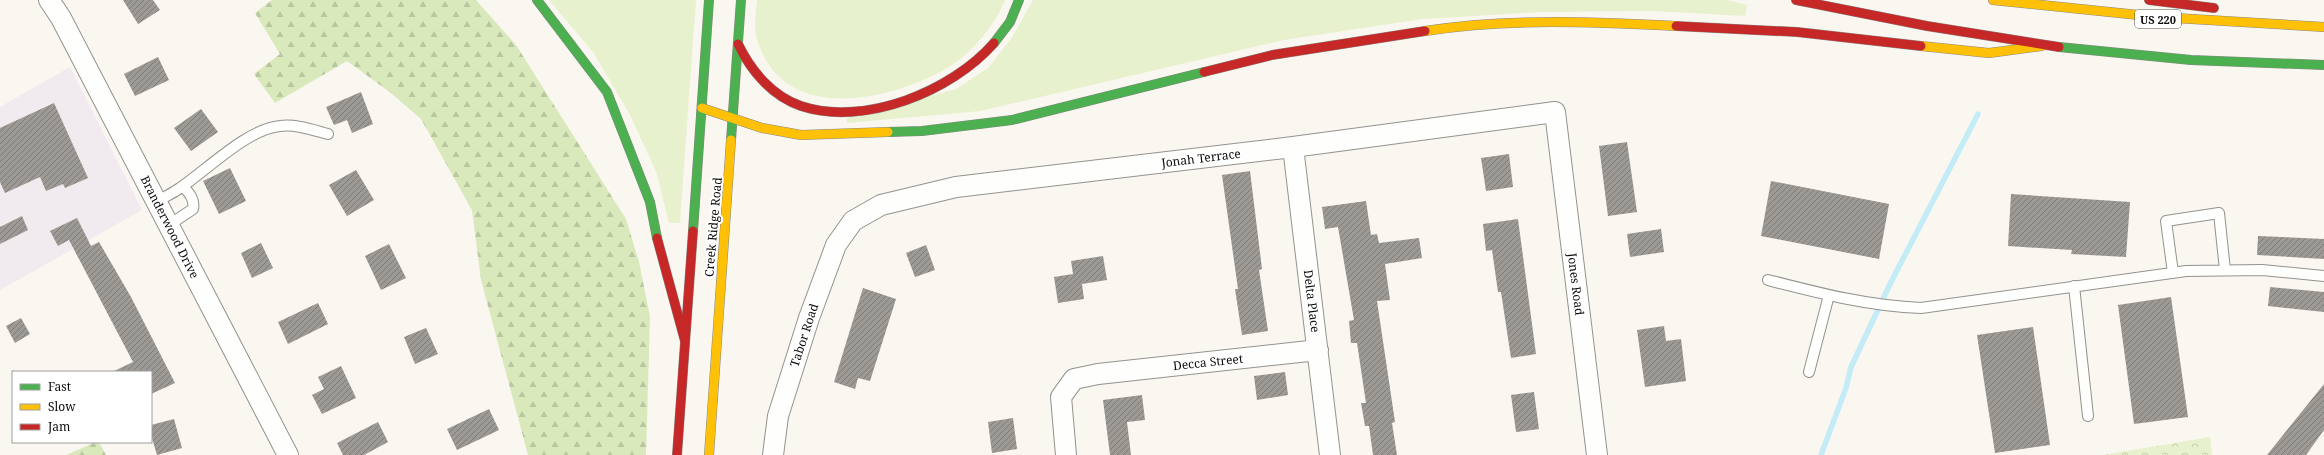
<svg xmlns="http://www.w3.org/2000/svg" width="2324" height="455" font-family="'Noto Serif',serif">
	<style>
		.industrial { fill: #f1eaee }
		.grass { fill: #e8f1ce }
		.forest { fill: url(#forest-firs) }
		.park { fill: url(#park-crowns) }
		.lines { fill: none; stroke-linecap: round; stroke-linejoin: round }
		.stream { stroke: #c3ecf7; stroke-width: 5.5 }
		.building { fill: url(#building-hatch) }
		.lane-casing { stroke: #93928f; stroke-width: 12 }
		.street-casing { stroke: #93928f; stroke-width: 22 }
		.fast-casing { stroke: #8a8885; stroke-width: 10 }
		.slow-casing { stroke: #8a8885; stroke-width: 10 }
		.jam-casing { stroke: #8a8885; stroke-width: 10 }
		.lane { stroke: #fefefd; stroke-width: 10 }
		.street { stroke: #fefefd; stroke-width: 20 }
		.fast { stroke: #4caf50; stroke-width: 9 }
		.slow { stroke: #ffc107; stroke-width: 9 }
		.jam { stroke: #c62828; stroke-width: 9 }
		.labels { text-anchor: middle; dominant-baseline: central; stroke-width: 4; stroke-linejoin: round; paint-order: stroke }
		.shield { fill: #fff; stroke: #555; stroke-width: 1 }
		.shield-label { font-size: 11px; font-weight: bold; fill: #0c0c0c }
		.street-label { font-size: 12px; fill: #0c0c0c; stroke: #fff }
	</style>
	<defs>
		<pattern id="forest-firs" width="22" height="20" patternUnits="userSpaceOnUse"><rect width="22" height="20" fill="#d9e9bb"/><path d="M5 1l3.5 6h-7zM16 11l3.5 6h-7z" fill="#b9c7a0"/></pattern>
		<pattern id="park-crowns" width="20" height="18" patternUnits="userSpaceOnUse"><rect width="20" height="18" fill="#e8f1ce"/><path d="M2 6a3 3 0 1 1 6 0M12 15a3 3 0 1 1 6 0" fill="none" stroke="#c6cdb0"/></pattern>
		<pattern id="building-hatch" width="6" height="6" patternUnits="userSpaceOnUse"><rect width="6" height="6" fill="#9d9a96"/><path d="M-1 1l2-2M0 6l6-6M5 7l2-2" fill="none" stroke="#7e7c79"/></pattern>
	</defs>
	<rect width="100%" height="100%" fill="#faf7f0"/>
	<path class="industrial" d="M70 67 142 210 0 290V107Z"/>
	<path class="grass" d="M549 0H696L680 223H669L657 174 630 115 593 52Z
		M757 0H1005C996 24 971 54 949 67 892 101 782 126 757 39 753 27 756 12 757 0Z
		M1033 0H1727L1747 5 1745 16 1653 11 1542 12 1422 19 1284 40 981 111 847 123 846 118 956 89 988 68 1011 39Z"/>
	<path class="forest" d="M272 0H476L516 45 626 219 639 262 650 317 646 455H528L481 280 472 210 421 119 391 93 347 61 275 103 254 74 280 54 255 13Z
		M96 442H99L106 455H66Z"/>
	<path class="park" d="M2210 437 2212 455H2103Z"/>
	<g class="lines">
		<path class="stream" d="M1821 455 1846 388 1851 367 1891 282 1978 114"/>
	</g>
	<path class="building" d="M123 0H153L160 10 138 24Z
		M158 57 169 80 135 96 124 74Z
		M361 92 373 124 352 133 347 120 334 125 326 107Z
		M54 103 88 178 65 188 63 184 46 191 40 177 5 193 0 182V128Z
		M201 109 218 132 191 151 174 128Z
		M1627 142 1637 212 1608 216 1599 146Z
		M1509 154 1513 187 1486 191 1481 158Z
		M230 168 246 201 219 214 203 181Z
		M356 170 374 200 347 216 329 185Z
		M1250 171 1262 269 1259 270 1268 331 1242 335 1235 289H1238L1222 175Z
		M1771 181 1889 204 1879 259 1761 236Z
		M2011 194 2130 202 2126 257 2071 254 2072 250 2008 246Z
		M1366 201 1371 235 1377 234 1379 243 1419 238 1422 258 1385 264 1390 300 1377 301 1395 422 1392 423 1397 455H1373L1369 426H1365L1361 403H1366L1357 343H1351L1349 321 1354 320 1338 227 1325 229 1322 207Z
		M22 216 28 230 0 244V227Z
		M77 218 91 246 99 242 131 297 175 383 151 394V372H112L133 362 69 240 58 246 50 231Z
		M1518 219 1536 354 1511 358 1501 292H1498L1492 250 1486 251 1483 224Z
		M1661 229 1664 252 1630 257 1627 234Z
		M2258 236 2324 239V259L2257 255Z
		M261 243 273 268 252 278 241 253Z
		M389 244 406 278 381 290 365 256Z
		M926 245 935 270 915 277 906 253Z
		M1103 256 1107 280 1082 284 1084 299 1058 303 1054 277 1073 274 1071 261Z
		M2270 287 2324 292V312L2268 306Z
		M863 288 896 299 870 381 858 378 855 389 834 382Z
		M2171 297 2188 417 2134 424 2118 305Z
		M318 303 328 324 288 344 278 322Z
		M21 318 30 334 15 343 6 326Z
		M1664 326 1666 341 1681 339 1686 381 1645 387 1637 330Z
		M2033 327 2050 445 1995 453 1977 335Z
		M426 328 438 354 415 364 404 337Z
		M341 366 356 398 322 414 312 395 324 389 318 377Z
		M1285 372 1288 395 1257 400 1254 376Z
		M2324 384V430L2306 455H2267Z
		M1534 392 1539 429 1516 432 1511 395Z
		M1142 395 1145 420 1127 422 1131 455H1110L1103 400Z
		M489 409 499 430 457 450 447 429Z
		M1013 418 1017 449 992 453 988 422Z
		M174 419 182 448 157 455 151 435V425Z
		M378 422 388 442 364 455H343L337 443Z"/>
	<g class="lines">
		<g class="lane-casing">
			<path id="lane" d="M157 202C164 197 173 193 180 188 207 170 247 129 280 126 296 124 313 130 328 134
				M169 225 193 209C195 199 189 193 183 186
				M2173 273 2166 221 2219 213 2225 270
				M1768 280C1819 293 1868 306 1921 308L2186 271 2262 270 2324 276
				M2074 286 2088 416
				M1809 372 1829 295"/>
		</g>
		<g class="street-casing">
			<path id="street" d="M49 0 61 18 288 455
				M1293 147 1330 455
				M773 455 778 416 809 318 836 245 853 221 881 205 956 187 1293 147 1555 112 1597 455
				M1066 455 1061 397 1074 379 1098 374 1318 350"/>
		</g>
		<g class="fast-casing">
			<path id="fast" d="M537 0 607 92 650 202 657 238
				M994 43 1010 22 1019 0
				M2059 47 2191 60 2324 65
				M888 132 922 131 1012 120 1204 72
				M731 140 741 0
				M693 231 709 0"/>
		</g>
		<g class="slow-casing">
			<path id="slow" d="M1993 0 2158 17 2324 27
				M1425 31C1508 18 1593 22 1676 26
				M1921 46 1989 53 2042 46
				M702 108 762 128 801 135 888 132
				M709 455 731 140"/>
		</g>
		<g class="jam-casing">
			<path id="jam" d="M1796 0 1927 26 2059 47
				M2149 0 2214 8
				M1676 26 1797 32 1921 46
				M738 44C751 71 772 96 801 106 865 127 952 91 994 43
				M1204 72 1272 55 1425 31
				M657 238 685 341
				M677 455 693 231"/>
		</g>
		<use href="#lane" class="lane"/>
		<use href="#street" class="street"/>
		<use href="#fast" class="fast"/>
		<use href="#slow" class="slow"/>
		<use href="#jam" class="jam"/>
	</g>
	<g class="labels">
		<rect class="shield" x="2135" y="10" width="46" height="18" rx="3"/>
		<g class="shield-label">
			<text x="2158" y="19">US 220</text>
		</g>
		<g class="street-label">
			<text transform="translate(1201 158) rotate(-7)">Jonah Terrace</text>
			<text transform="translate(170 227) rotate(63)">Branderwood Drive</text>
			<text transform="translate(713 227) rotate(-85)">Creek Ridge Road</text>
			<text transform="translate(1576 284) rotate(83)">Jones Road</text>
			<text transform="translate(1312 301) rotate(83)">Delta Place</text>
			<text transform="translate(804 335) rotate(-72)">Tabor Road</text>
			<text transform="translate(1208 362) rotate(-6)">Decca Street</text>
		</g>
	</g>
	<rect x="12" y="371" width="140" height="72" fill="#ffffff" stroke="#9e9e9e"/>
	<rect x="20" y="384" width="20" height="6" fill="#4caf50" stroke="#9e9e9e"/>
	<text x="48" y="391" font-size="12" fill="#0c0c0c">Fast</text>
	<rect x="20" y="404" width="20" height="6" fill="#ffc107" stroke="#9e9e9e"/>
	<text x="48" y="411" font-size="12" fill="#0c0c0c">Slow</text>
	<rect x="20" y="424" width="20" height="6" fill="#c62828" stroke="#9e9e9e"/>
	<text x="48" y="431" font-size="12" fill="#0c0c0c">Jam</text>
</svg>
